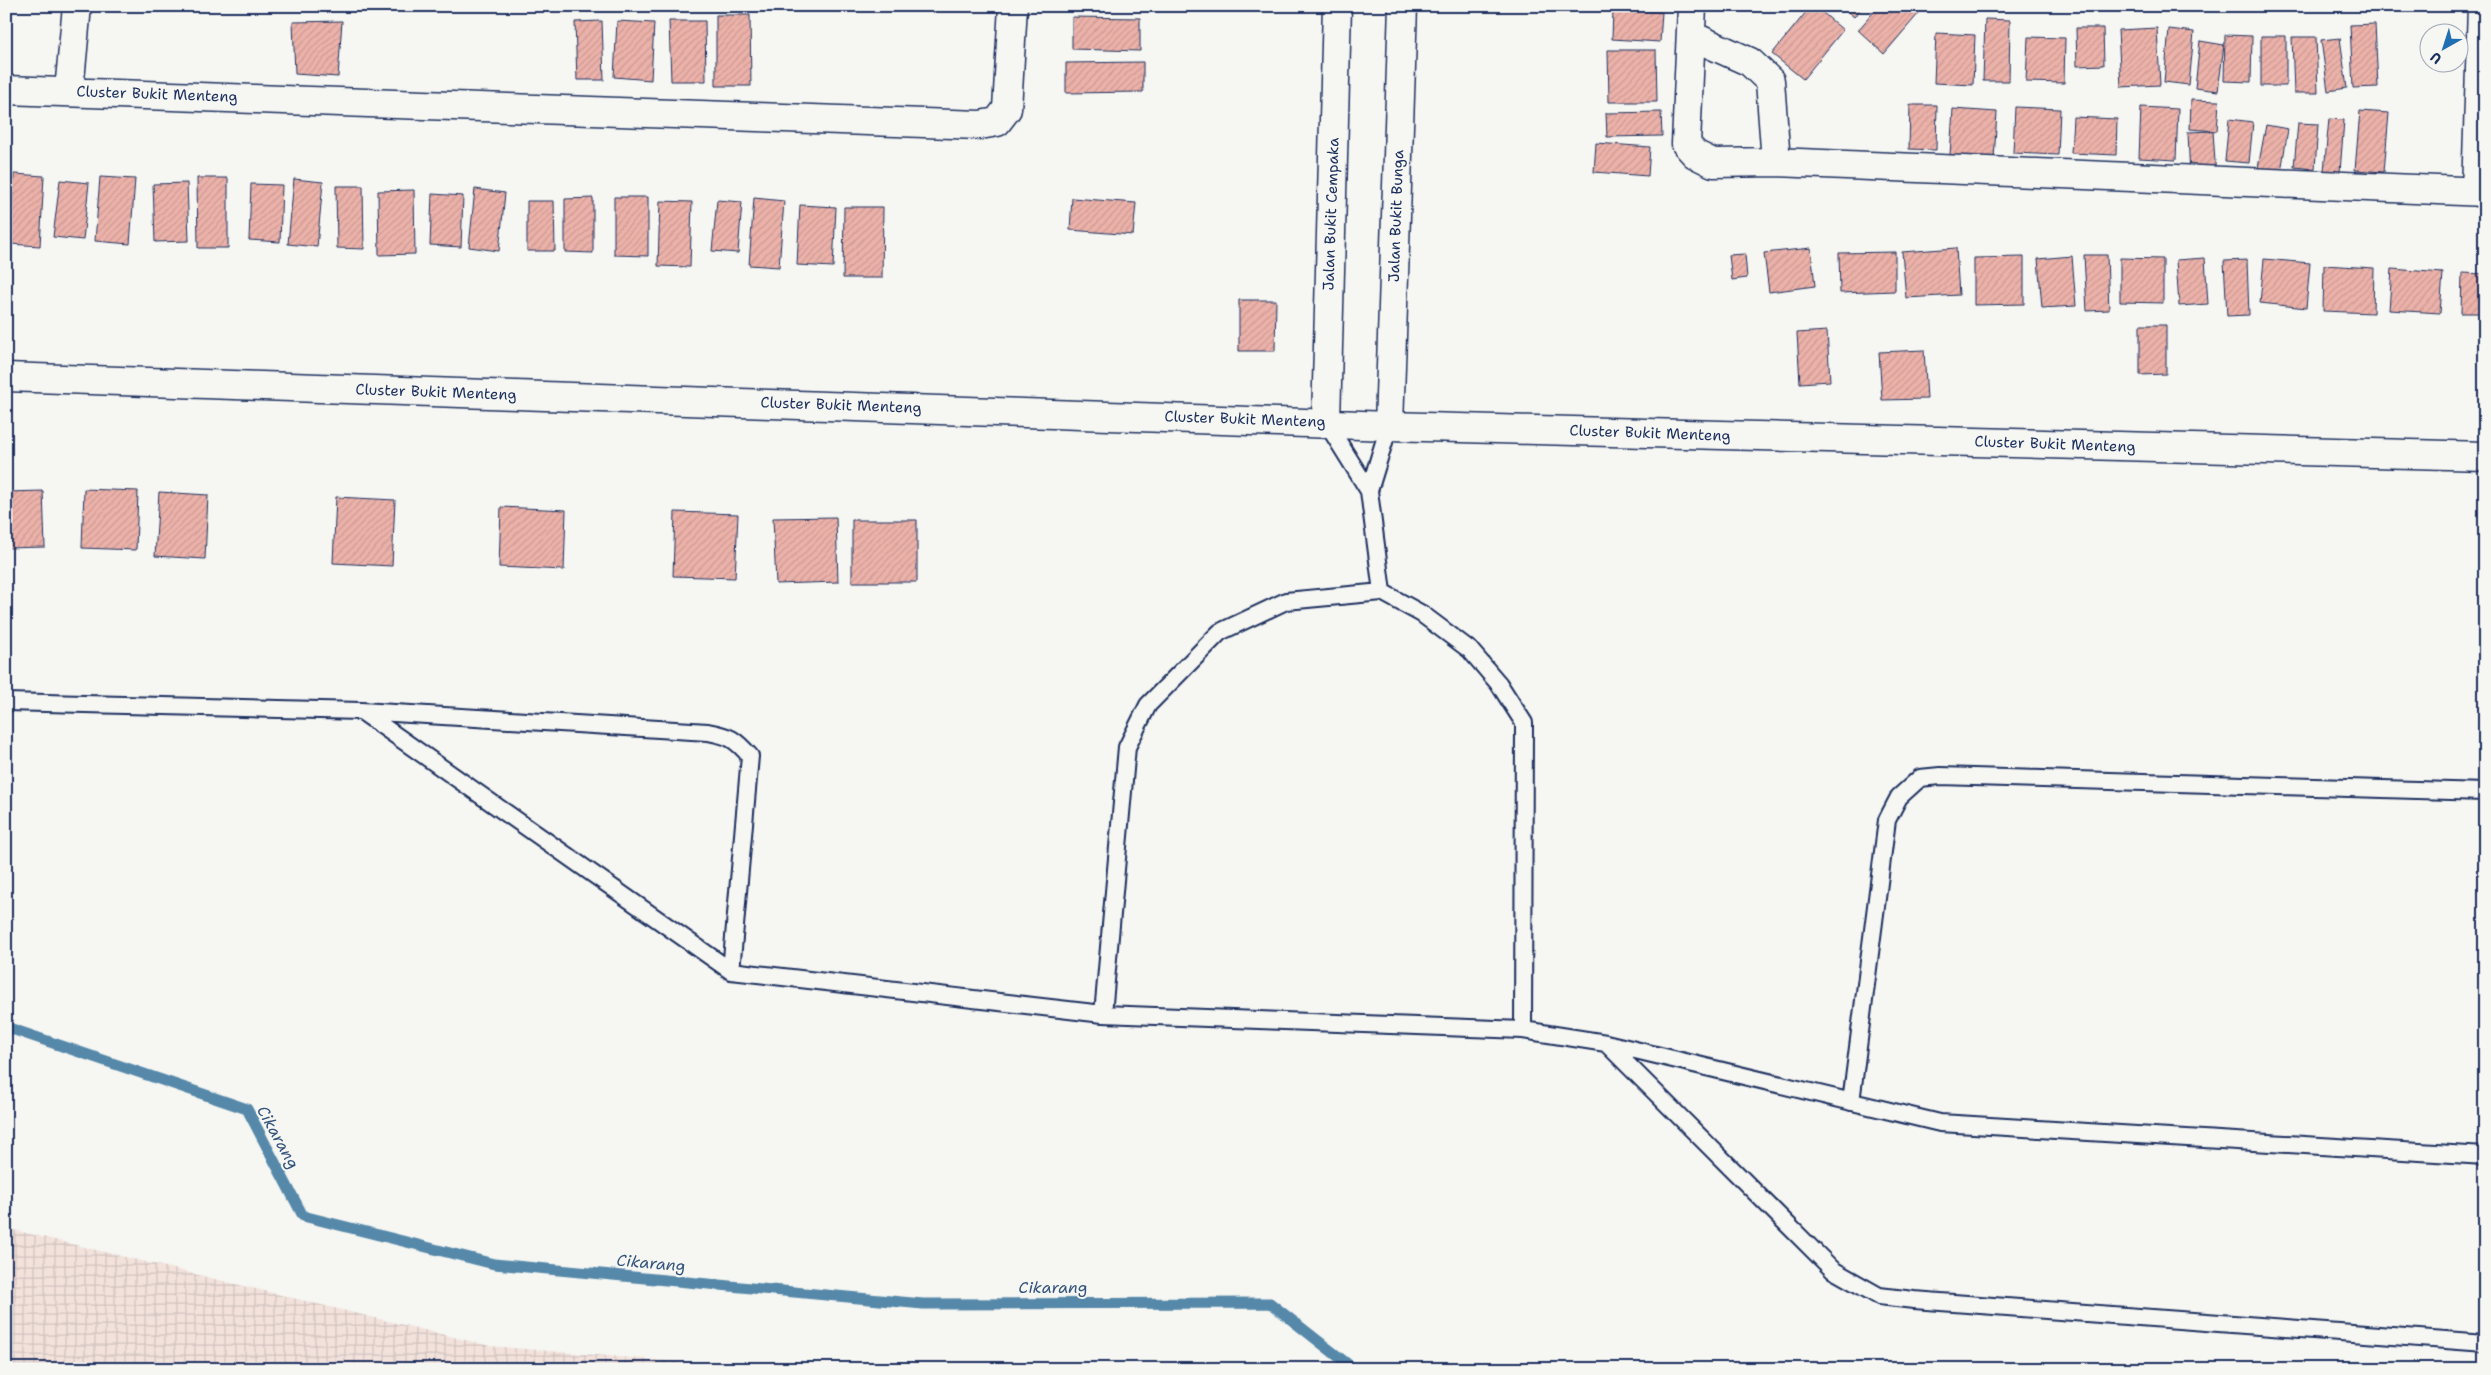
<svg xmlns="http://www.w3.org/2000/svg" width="2491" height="1375" font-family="'Shantell Sans',sans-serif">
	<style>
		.industrial { fill: url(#industrial-grid) }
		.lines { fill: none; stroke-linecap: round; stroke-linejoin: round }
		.stream { stroke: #5588a9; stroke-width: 11 }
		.building { fill: url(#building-hatch); stroke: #1b2f5e }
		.lane-casing { stroke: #1b2f5e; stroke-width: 20 }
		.street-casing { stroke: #1b2f5e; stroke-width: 31 }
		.lane { stroke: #f6f6f2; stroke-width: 16 }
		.street { stroke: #f6f6f2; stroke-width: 28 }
		.labels { text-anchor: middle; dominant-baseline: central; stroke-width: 4; stroke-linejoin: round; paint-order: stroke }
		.street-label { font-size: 15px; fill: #1b2f5e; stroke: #f6f6f2 }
		.water-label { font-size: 16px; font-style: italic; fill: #33547d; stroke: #f6f6f2 }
	</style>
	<defs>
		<pattern id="industrial-grid" width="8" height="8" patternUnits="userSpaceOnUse" patternTransform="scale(1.25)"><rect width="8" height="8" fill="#f3e2dc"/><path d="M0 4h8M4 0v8" fill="none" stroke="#d0c2bf"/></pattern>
		<pattern id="building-hatch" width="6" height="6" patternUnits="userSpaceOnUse" patternTransform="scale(1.25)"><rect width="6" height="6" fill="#ecb2a9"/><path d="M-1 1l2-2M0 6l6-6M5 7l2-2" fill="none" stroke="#ca9994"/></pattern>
	</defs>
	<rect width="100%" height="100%" fill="#f6f6f2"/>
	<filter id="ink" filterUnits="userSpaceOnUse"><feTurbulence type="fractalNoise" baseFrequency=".02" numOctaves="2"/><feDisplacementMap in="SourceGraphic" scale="10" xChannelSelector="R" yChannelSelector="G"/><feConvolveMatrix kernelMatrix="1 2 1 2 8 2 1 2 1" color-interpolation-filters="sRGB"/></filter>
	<g filter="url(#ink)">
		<path class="industrial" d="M6 1228 490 1346 760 1369H6Z"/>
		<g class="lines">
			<path class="stream" d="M6 1027 247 1109 303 1216 494 1264 923 1304 1270 1303 1354 1369"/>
		</g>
		<path class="building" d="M1811 6H1815L1843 30 1803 79 1772 54Z
			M1841 6H1863L1854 17Z
			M1879 6H1925L1884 54 1858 30Z
			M1613 10 1662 12 1660 42 1612 39Z
			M716 15H750L751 86H716Z
			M1072 17 1140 18V51L1072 49Z
			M1985 19 2010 20 2009 81H1983Z
			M342 21 338 77 295 74 293 22Z
			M602 21 604 80H577L575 22Z
			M617 21 654 23 651 80 614 77Z
			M669 21H705L706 81H671Z
			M2375 24 2378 87 2353 88 2350 25Z
			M2076 28H2103L2104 65 2077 66Z
			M2157 28 2160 85 2121 87 2118 30Z
			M2169 29 2194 32 2189 85 2164 82Z
			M1936 33 1975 35 1973 85 1934 83Z
			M2225 35 2252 36 2251 82 2224 81Z
			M2261 36H2286V86H2261Z
			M2028 37 2065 38 2064 83 2026 82Z
			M2292 37H2316L2318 93H2294Z
			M2340 38 2347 88 2328 91 2321 40Z
			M2200 41 2224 45 2218 91 2195 88Z
			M1608 50H1656L1657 102H1609Z
			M1143 62V92L1066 93V63Z
			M2191 100 2219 101 2217 131 2190 129Z
			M1910 105H1937L1936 150 1909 149Z
			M2015 107 2060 109 2058 155 2013 153Z
			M2141 107 2178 109 2176 160 2139 158Z
			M1953 109 1997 112 1994 159 1950 155Z
			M2360 111 2389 113 2384 172 2355 170Z
			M1661 112 1662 136 1607 137 1606 113Z
			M2073 117 2117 119 2116 155 2071 153Z
			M2229 119 2253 122 2249 163 2225 161Z
			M2329 119 2344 120 2340 172 2324 171Z
			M2298 123 2318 124 2315 169 2294 167Z
			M2266 125 2288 129 2281 172 2258 168Z
			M2213 131 2216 178 2190 179 2188 132Z
			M1596 143 1650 147 1648 176 1594 172Z
			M14 174 44 176 40 246 10 244Z
			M100 177 135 179 130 244 95 241Z
			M197 178H228V248H198Z
			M294 179 323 182 317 247 288 244Z
			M60 180 89 183 83 240 53 237Z
			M187 183 189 241 155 242 153 184Z
			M251 184 282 185 280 242 249 240Z
			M336 186H363L364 249 337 248Z
			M475 189 505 193 499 251 469 247Z
			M414 190 415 254 379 255 378 191Z
			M432 194 463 196 461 247 430 245Z
			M614 197H648V256L614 255Z
			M593 198V253L565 252V199Z
			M754 198 784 201 779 267 749 265Z
			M1072 198 1136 203 1133 235 1070 230Z
			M717 200 742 202 738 253 712 251Z
			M527 201H554L555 251H527Z
			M660 201 692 202 690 267 658 266Z
			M800 205 836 207 833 267 797 265Z
			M844 207H883L882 278H843Z
			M1811 248 1815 286 1769 292 1764 253Z
			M1956 248 1959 295 1906 298 1902 252Z
			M1895 252V291L1840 293 1839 253Z
			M1745 254 1747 278 1732 280 1729 255Z
			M2084 255H2107L2109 310 2087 311Z
			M2072 256 2076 306 2042 308 2038 259Z
			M2024 257V304L1974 305V258Z
			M2120 258 2163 259V303L2120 302Z
			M2205 258 2208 304 2179 306 2176 260Z
			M2264 259 2310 263 2306 308 2260 303Z
			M2247 260 2249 315 2227 316 2224 261Z
			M2324 265 2374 268 2373 313 2323 311Z
			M2392 269 2443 273 2440 313 2389 310Z
			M2462 273 2485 274V313H2461Z
			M1239 300H1276L1275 351H1239Z
			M2140 325H2166V374L2140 375Z
			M1827 331 1830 381 1800 383 1797 333Z
			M1924 350 1927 399 1882 400 1879 352Z
			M84 489 138 491 136 550 82 548Z
			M43 491 45 547 6 548V492Z
			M159 492 208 495 205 559 155 556Z
			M336 497 395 500 392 566 333 563Z
			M501 507 566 510 564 570 499 567Z
			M675 512 738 514 735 578 673 576Z
			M836 517 838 582 776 584 773 518Z
			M852 520H917V582H852Z"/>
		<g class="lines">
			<g class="lane-casing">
				<path id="lane" d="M1326 422 1369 491
					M1382 592 1369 491 1389 426
					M6 702 361 711 731 971 1103 1014 1523 1030 1606 1043 1940 1123 2485 1156
					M361 711 708 732C730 736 735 739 750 756L731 971
					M1103 1014 1127 747 1148 705 1220 632 1286 601 1382 592 1422 614 1470 650 1499 684 1524 723 1523 1030
					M1606 1043 1833 1270 1879 1296 1914 1300 2485 1343
					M1851 1102 1887 820 1899 797 1920 778 1940 776 2485 792"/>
			</g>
			<g class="street-casing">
				<path id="street" d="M1692 6 1686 144 1695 154 1713 163 1776 162 2485 192
					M1692 36 1750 62 1770 81 1776 162
					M6 90 980 125 997 122 1007 109 1013 6
					M69 91 77 6
					M2476 192 2482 6
					M6 377 1389 426 2485 456
					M1326 422 1337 6
					M1389 426 1403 6"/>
			</g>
			<use href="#lane" class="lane"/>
			<use href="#street" class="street"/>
		</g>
	</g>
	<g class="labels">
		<g class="street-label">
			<text transform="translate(157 94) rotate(2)">Cluster Bukit Menteng</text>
			<text transform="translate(1331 214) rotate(-88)">Jalan Bukit Cempaka</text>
			<text transform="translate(1396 216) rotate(-88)">Jalan Bukit Bunga</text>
			<text transform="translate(436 392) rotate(2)">Cluster Bukit Menteng</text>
			<text transform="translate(841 405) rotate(2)">Cluster Bukit Menteng</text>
			<text transform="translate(1245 419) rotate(2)">Cluster Bukit Menteng</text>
			<text transform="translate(1650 433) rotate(2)">Cluster Bukit Menteng</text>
			<text transform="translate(2055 444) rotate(2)">Cluster Bukit Menteng</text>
		</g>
		<g class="water-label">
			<text transform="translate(278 1137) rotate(61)">Cikarang</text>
			<text transform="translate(651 1263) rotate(5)">Cikarang</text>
			<text x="1053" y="1287">Cikarang</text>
		</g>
	</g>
	<rect width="2491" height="1375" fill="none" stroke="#f6f6f2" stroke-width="25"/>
	<rect x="12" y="12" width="2466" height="1350" fill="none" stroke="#1b2f5e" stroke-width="2" filter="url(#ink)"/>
	<g transform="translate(2444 48) rotate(219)"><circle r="24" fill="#f6f6f2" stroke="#9ea6b7"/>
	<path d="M0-4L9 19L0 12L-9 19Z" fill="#1f6fb2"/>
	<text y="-8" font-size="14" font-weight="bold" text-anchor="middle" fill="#1b2f5e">U</text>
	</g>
</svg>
